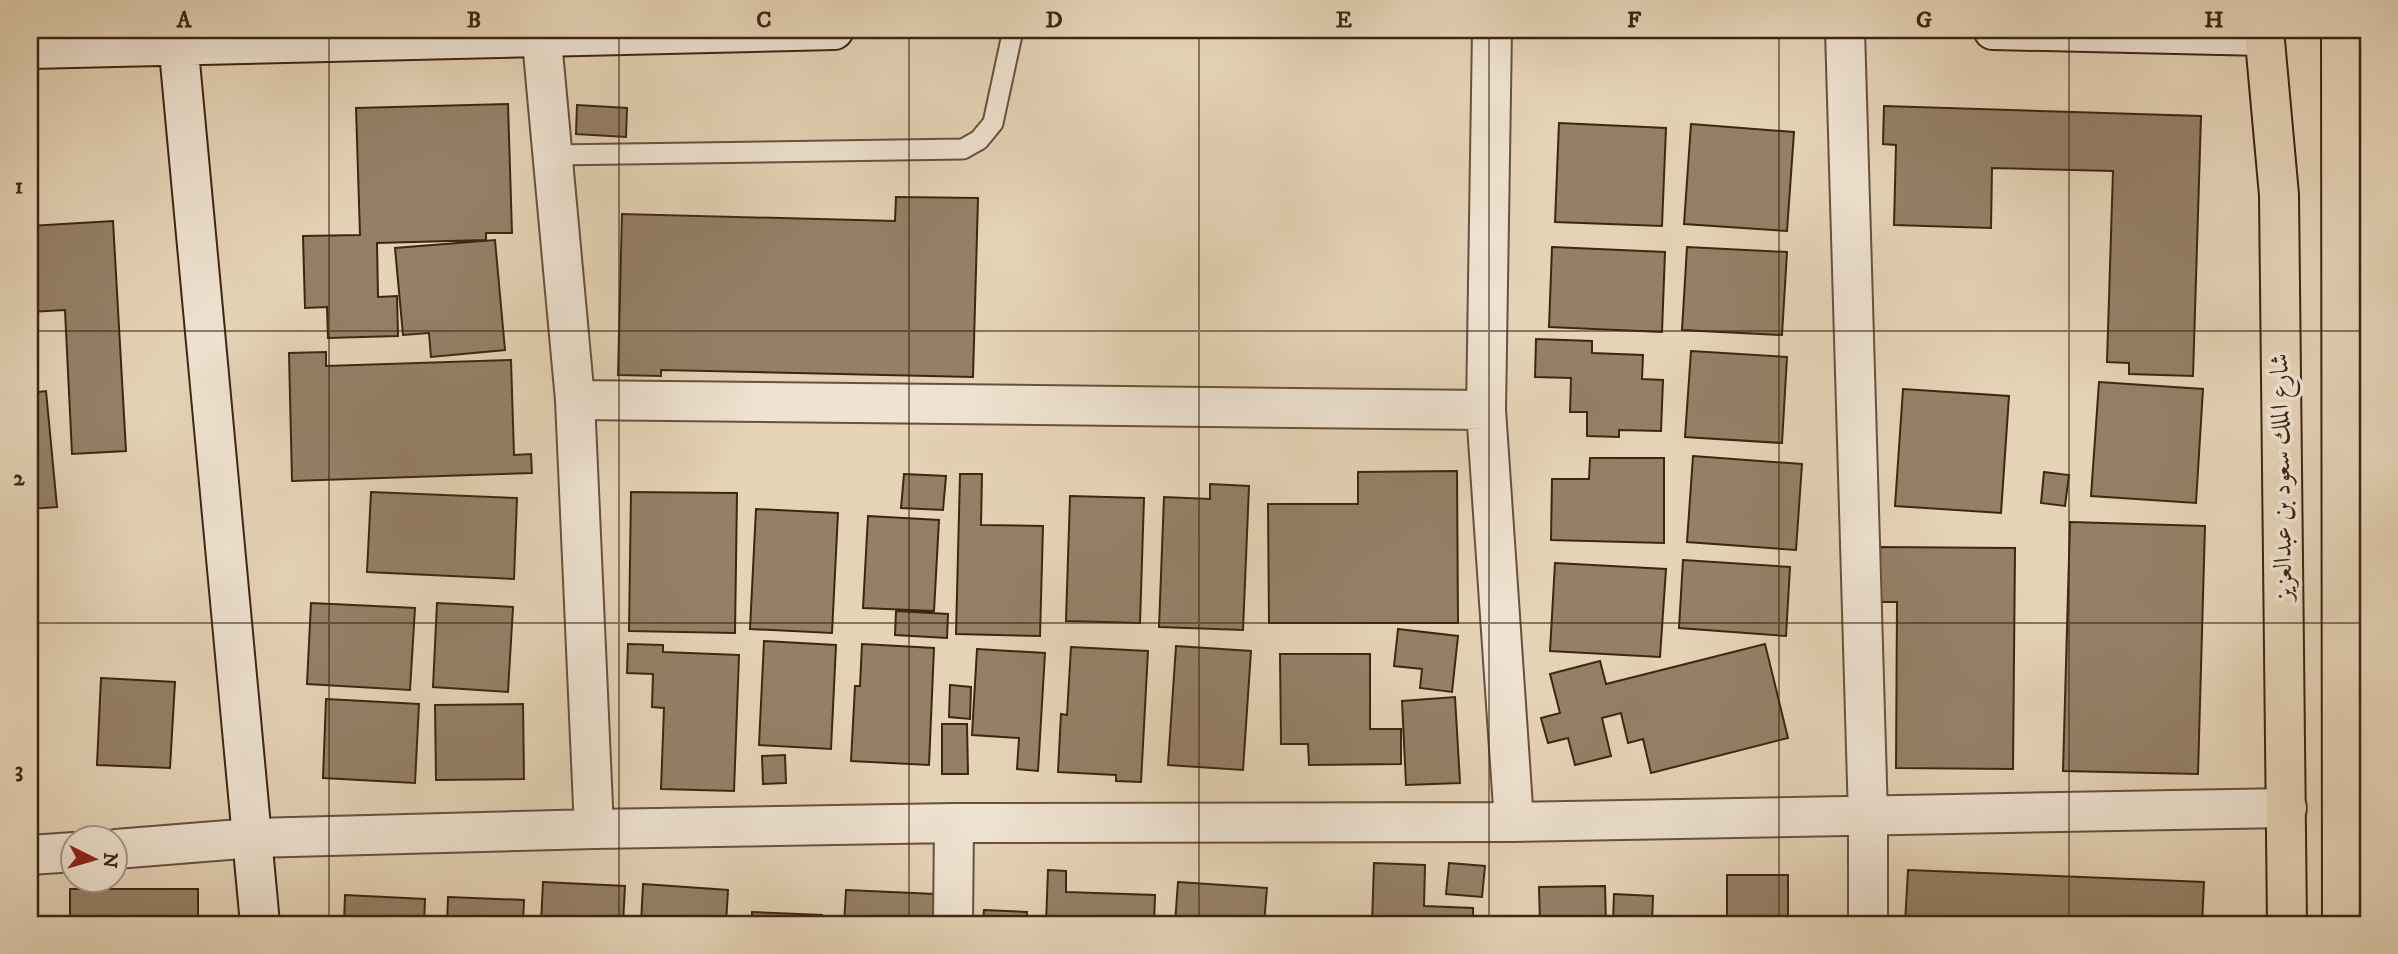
<svg xmlns="http://www.w3.org/2000/svg" width="2398" height="954" font-family="'IM FELL DW Pica',Amiri,serif">
	<style>
		.building { fill: #958067; stroke: #3e2612; stroke-width: 2 }
		.lines { fill: none; stroke-linecap: round; stroke-linejoin: round }
		.lane-casing { stroke: #68513b; stroke-width: 23 }
		.street-casing { stroke: #68513b; stroke-width: 42 }
		.secondary-casing { stroke: #3e2612; stroke-width: 42 }
		.primary-casing { stroke: #3e2612; stroke-width: 42 }
		.lane { stroke: #eee2d0; stroke-width: 19 }
		.street { stroke: #eee2d0; stroke-width: 38 }
		.secondary { stroke: #eee2d0; stroke-width: 38 }
		.primary { stroke: #e5d3b6; stroke-width: 38 }
		.grid { fill: none; stroke: #3e2612; stroke-width: 2; stroke-opacity: 0.55 }
		.labels { text-anchor: middle; dominant-baseline: central; stroke-width: 7; stroke-linejoin: round; paint-order: stroke }
		.street-label { font-size: 26px; fill: #3e2612; stroke: #eee2d0 }
		.neatline { fill: none; stroke: #3e2612; stroke-width: 2.5 }
		.grid-label { font-size: 23px; text-anchor: middle; font-weight: bold; fill: #3e2612 }
	</style>
	<rect width="100%" height="100%" fill="#e5d3b6"/>
	<filter id="stains"><feTurbulence type="fractalNoise" baseFrequency=".00286" numOctaves="4"/><feColorMatrix values="0 0 0 0 .2 0 0 0 0 .09 0 0 0 0 .02 0 0 0 .5 -.17"/></filter>
	<radialGradient id="worn" r=".72"><stop offset=".6" stop-color="#630" stop-opacity="0"/><stop offset="1" stop-color="#630" stop-opacity=".3"/></radialGradient>
	<path class="building" d="M508 104 512 233H486V240L377 243 378 297 397 296 398 336 328 338 327 307 305 308 303 236 360 235 356 108Z
		M577 105 627 108 626 137 576 134Z
		M1884 106 2201 116 2193 376 2129 374V363L2107 362 2113 171 1992 168 1991 228 1894 225 1896 145 1883 144Z
		M1559 123 1666 128 1662 226 1555 222Z
		M1691 124 1794 132 1787 231 1684 224Z
		M896 197 978 198 973 377 661 370V376L618 375 622 214 895 221Z
		M113 221 126 451 72 454 65 310 30 312V226Z
		M495 240 505 350 431 357 429 333 403 335 395 248Z
		M1552 247 1665 252 1662 332 1549 327Z
		M1687 247 1787 252 1782 335 1682 330Z
		M1536 339 1592 341V353L1643 355 1642 379 1663 380 1661 431 1619 430V437L1587 436V412H1570L1571 378 1535 377Z
		M1691 351 1787 357 1782 443 1685 437Z
		M326 352V366L511 360 514 455 531 454 532 473 292 481 289 353Z
		M2099 382 2203 389 2196 503 2091 496Z
		M1903 389 2009 396 2001 513 1895 506Z
		M46 391 57 507 30 509V393Z
		M1693 456 1802 464 1796 550 1687 542Z
		M1590 458H1664V543L1551 540 1552 479H1589Z
		M1457 471 1458 623H1269L1268 504H1358V472Z
		M2044 472 2069 475 2065 506 2041 503Z
		M904 474 946 476 943 510 901 508Z
		M960 474H982L981 525 1043 526 1040 636 956 634Z
		M1210 484 1249 486 1243 630 1159 627 1164 497 1210 499Z
		M371 492 517 498 514 579 367 572Z
		M631 492 737 493 735 633 629 631Z
		M1070 496 1144 498 1140 623 1066 621Z
		M756 509 838 513 832 633 750 629Z
		M868 516 939 520 934 611 863 608Z
		M2070 522 2205 526 2198 774 2063 771Z
		M1878 547 2015 548 2013 769 1896 768 1897 602H1878Z
		M1683 560 1790 567 1786 636 1679 628Z
		M1555 563 1666 569 1660 657 1550 651Z
		M311 603 415 608 410 690 307 684Z
		M437 603 513 607 508 692 433 687Z
		M896 611 948 614 947 638 895 635Z
		M1398 629 1458 636 1452 692 1420 688 1422 669 1394 666Z
		M764 641 836 645 831 749 759 745Z
		M628 644 663 645V652L739 655 734 791 661 789 664 708 652 707 653 674 627 673Z
		M862 644 934 648 929 765 851 761 855 686H860Z
		M1765 644 1788 738 1651 773 1643 739 1628 743 1621 713 1602 718 1611 756 1575 765 1568 738 1548 743 1541 718 1560 713 1550 674 1600 661 1606 684Z
		M1176 646 1251 651 1243 770 1168 765Z
		M1071 647 1148 651 1141 782 1116 781V775L1058 772 1061 714 1067 715Z
		M977 649 1045 653 1038 771 1017 769 1019 738 972 735Z
		M1280 654H1370V729H1401V764L1309 765 1308 744H1281Z
		M101 678 175 682 170 768 97 765Z
		M950 685 971 687 970 719 949 717Z
		M1455 697 1460 783 1406 785 1402 701Z
		M326 699 419 704 415 783 323 778Z
		M523 704 524 779 436 780 435 705Z
		M942 724H967L968 774H942Z
		M785 755 786 783 763 784 762 756Z
		M1374 863 1425 865 1424 906 1473 908V924H1372Z
		M1449 863 1485 866 1482 897 1446 894Z
		M1048 870 1066 871V892L1155 895 1154 924H1046Z
		M1908 870 2204 882 2202 924H1905Z
		M1727 875H1788V924H1727Z
		M543 882 625 886 623 924H541Z
		M1178 882 1267 888 1264 924H1175Z
		M643 884 728 890 726 924H641Z
		M1605 886 1606 924H1540L1539 887Z
		M35 888 38 924H30V889Z
		M70 889H198V924H70Z
		M846 890 935 894 934 924H844Z
		M1614 894 1653 896 1652 924H1613Z
		M345 895 425 899 424 924H344Z
		M448 897 524 900 523 924H447Z
		M984 910 1027 912 1026 924H983Z
		M752 912 822 915V924H752Z"/>
	<g class="lines">
		<g class="lane-casing">
			<path id="lane" d="M553 155 963 149 979 140 993 123 1013 30"/>
		</g>
		<g class="street-casing">
			<path id="street" d="M541 30 575 400 594 829
				M1492 30 1486 410 1514 822
				M1845 30 1868 817V924
				M2341 34 2368 35
				M575 400 1486 410
				M116 849 253 838 594 829 954 823 1514 822 2287 808
				M30 855 74 852
				M953 924 954 823"/>
		</g>
		<g class="secondary-casing">
			<path id="secondary" d="M177 30 260 924
				M1993 30 2264 36
				M30 49 834 30"/>
		</g>
		<g class="primary-casing">
			<path id="primary" d="M2264 30 2279 195 2287 924
				M2341 30 2342 924"/>
		</g>
		<use href="#lane" class="lane"/>
		<use href="#street" class="street"/>
		<use href="#secondary" class="secondary"/>
		<use href="#primary" class="primary"/>
	</g>
	<path class="grid" d="M329 30V924M619 30V924M909 30V924M1199 30V924M1489 30V924M1779 30V924M2069 30V924M30 331H2368M30 623H2368"/>
	<g class="labels">
		<g class="street-label">
			<text transform="translate(2282 477) rotate(-91)">شارع الملك سعود بن عبدالعزيز</text>
		</g>
	</g>
	<rect width="2398" height="954" fill="none" stroke="#e5d3b6" stroke-width="77"/>
	<g transform="translate(94 859) rotate(95)"><circle r="33" fill="#eee2d0" stroke="#a89784" stroke-width="2"/>
	<path d="M0-5L12 26L0 18L-12 26Z" fill="#8f2418"/>
	<text y="-10" font-size="19" font-weight="bold" text-anchor="middle" fill="#3e2612">N</text>
	</g>
	<rect x="38" y="38" width="2322" height="878" class="neatline"/>
	<g class="grid-label">
		<text x="184" y="27">A</text>
		<text x="474" y="27">B</text>
		<text x="764" y="27">C</text>
		<text x="1054" y="27">D</text>
		<text x="1344" y="27">E</text>
		<text x="1634" y="27">F</text>
		<text x="1924" y="27">G</text>
		<text x="2214" y="27">H</text>
		<text x="19" y="193">1</text>
		<text x="19" y="485">2</text>
		<text x="19" y="777">3</text>
	</g>
	<rect width="100%" height="100%" filter="url(#stains)"/>
	<rect width="100%" height="100%" fill="url(#worn)"/>
</svg>
